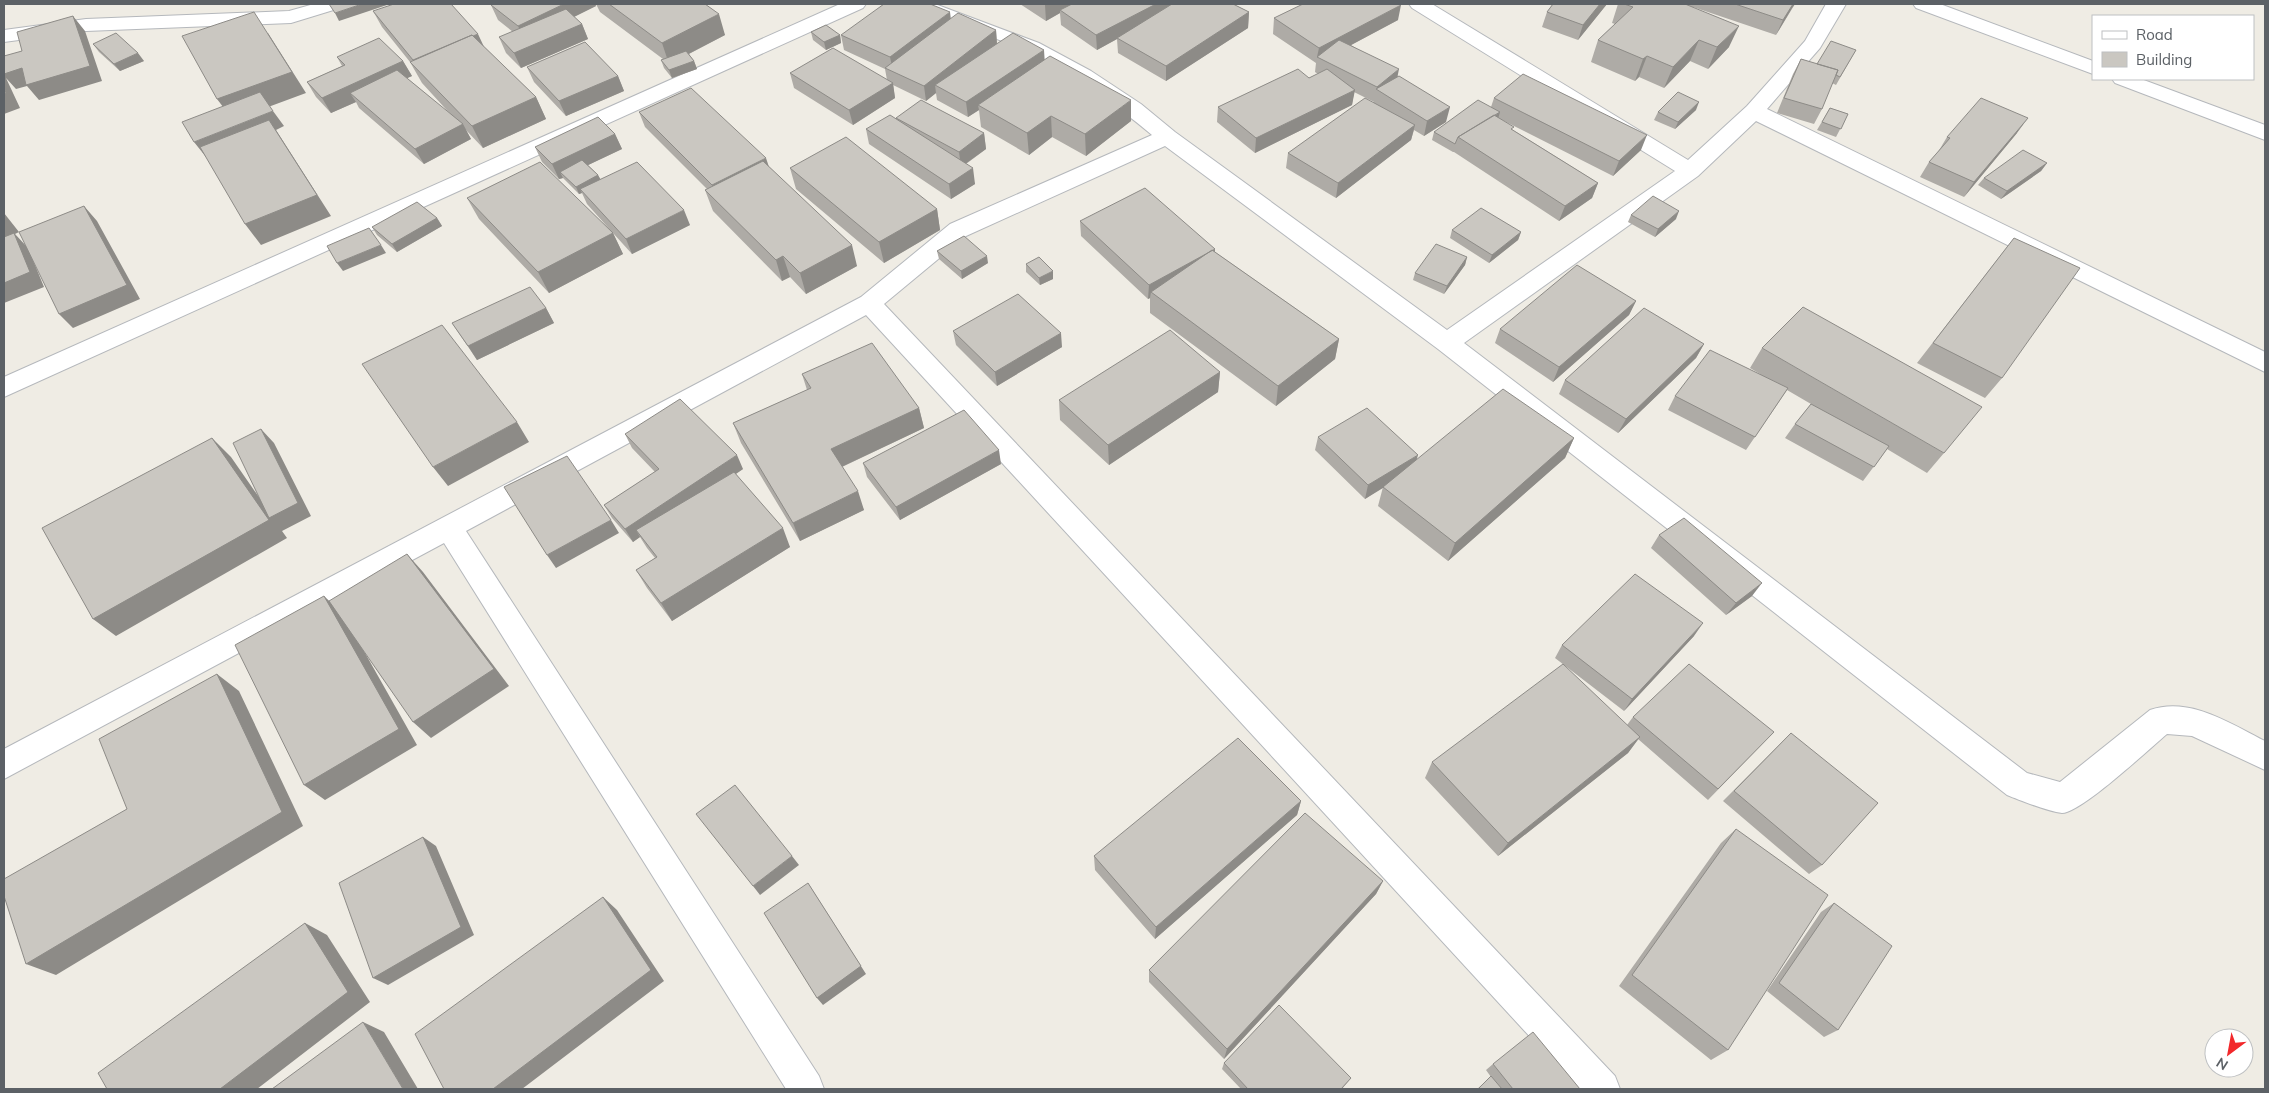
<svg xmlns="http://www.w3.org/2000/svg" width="2269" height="1093" font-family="Mulish,sans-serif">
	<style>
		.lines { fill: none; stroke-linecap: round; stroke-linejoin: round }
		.street-casing { stroke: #b5b8bc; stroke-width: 2 }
		.street { fill: #fff; fill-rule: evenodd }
		.wall { fill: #aeaba6 }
		.shaded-wall { fill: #8d8b87 }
		.building { fill: #cac7c1; stroke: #8d8b87 }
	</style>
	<rect width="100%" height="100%" fill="#efece4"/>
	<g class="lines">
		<g class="street-casing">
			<path id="street" d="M314 4H343L340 8 291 23 86 31 4 42V30L86 19 289 11Z
				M840 4H866L863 8 4 397V377Z
				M908 4H935L1039 43 1091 71 1141 104 1175 132 1447 330 1675 171 1412 8 1409 4H1432L1688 160 1747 106 1805 41 1826 4H1846L1820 48 1767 109 2265 352V372L1756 121 1698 176 1464 343 2027 773 2060 782 2150 710C2190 696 2231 724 2265 741V770L2192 736 2167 734C2149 749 2081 813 2062 813 2050 812 2019 800 2007 795L1438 349 1165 146 966 236 884 304 1615 1076 1620 1089H1578L866 315 466 531 819 1076 824 1089H786L444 543 4 779V749L861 297 950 224 1152 135C1114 103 1071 73 1025 51 989 34 949 22 911 8Z
				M1913 4H1940L2093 61V74L1916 8Z
				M2112 79H2141L2265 125V140L2115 83Z"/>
		</g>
		<use href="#street" class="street"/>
	</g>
	<path class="wall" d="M493 4H595L596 6 574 17 582 24 588 39 521 68 506 53 499 37 513 32 498 20 491 5Z
		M596 4H705L725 35 689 54 694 61 697 69 672 78 664 68 661 60 663 59 600 12Z
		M1020 4H1233L1249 12 1248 28 1166 81 1118 53 1117 39 1097 50 1061 25 1060 13 1046 21Z
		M1553 4H1607L1578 40 1542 27 1547 12Z
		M1618 4H1795L1776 35 1693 7 1729 47 1708 69 1690 61 1664 88 1639 77 1635 81 1591 62 1598 40 1615 24 1612 23Z
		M373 11 485 48 536 97 546 119 483 148 465 129 471 139 424 164 359 108 356 102 331 113 316 97 307 82 342 66 337 57 403 61 412 76 407 78 453 117 422 83 410 62 382 27Z
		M1274 18 1398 20 1351 45 1398 76 1446 122 1424 136 1414 130 1411 140 1336 198 1286 168 1288 153 1374 102 1354 92 1352 105 1255 153 1217 122 1218 107 1309 78 1318 74 1315 72 1316 63 1273 34Z
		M950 19 996 30 997 44 1044 50V60L1131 121 1086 156 1052 137 1029 155 981 127 979 110 968 117 937 100 936 93 926 101 893 85 895 98 853 125 794 88 790 73 887 80 885 69 844 50 841 35Z
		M811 32 840 35 841 43 826 50 813 40Z
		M93 44 144 61 120 71 99 52Z
		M1856 50 1836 85 1832 83 1822 109 1814 124 1777 113 1793 74 1801 59 1817 64Z
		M527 67 618 76 624 91 566 116 534 82Z
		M1494 98 1641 150 1613 176 1500 119 1513 130 1598 183 1592 198 1559 221 1454 152H1453L1432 140 1434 132 1491 107Z
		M1830 108 1848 114 1836 137 1817 130Z
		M1696 110 1675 129 1654 120 1658 112Z
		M639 112 769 167 857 266 806 294 790 277 782 281 713 211 705 190 707 189 645 127Z
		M896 118 984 133 986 149 966 164 975 184 951 199 869 144 866 129 896 119Z
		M2017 133 1964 197 1920 177 1929 162 1938 152 1947 137Z
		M615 134 622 149 588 165 598 175 600 179 690 225 632 254 613 233 623 254 549 293 479 219 467 198 612 232 587 204 582 193 579 194 563 178 559 179 542 162 535 147Z
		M2047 163 2041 171 2001 199 1978 185 1984 178Z
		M790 168 937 209 940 230 884 263 796 189Z
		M1631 215 1676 219 1655 237 1628 222Z
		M437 218 442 226 397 252 377 235 372 227Z
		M1080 221 1215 249V252L1339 339 1335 359 1276 406 1150 313V298L1148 299 1081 236Z
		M1452 230 1521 232 1518 240 1489 263 1450 238Z
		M2014 238 2002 378 1985 398 1917 363Z
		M937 251 988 263 962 279 939 259Z
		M1467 257 1465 265 1444 294 1413 280 1415 273Z
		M1026 264 1053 279 1040 285 1026 272Z
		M1636 301 1629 315 1553 382 1495 343 1500 329Z
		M546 308 554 323 477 360 452 323Z
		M953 331 1062 347 997 386 956 345Z
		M1704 344 1696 358 1618 433 1559 394 1565 380Z
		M1762 348 1944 453 1927 473 1887 449 1863 481 1785 438 1795 424 1811 404 1787 390 1746 450 1668 410 1675 396 1760 374 1750 368Z
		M1220 372 1218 392 1109 465 1060 420 1059 400Z
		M802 374 919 408 924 428 842 467 864 510 800 541 741 443 733 423 807 390Z
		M625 434 743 469 736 474 790 547 672 621 647 588 636 570 655 558 647 548 640 537 633 542 612 518 604 505 655 472 632 448Z
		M1318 437 1417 460 1574 438 1565 458 1448 561 1378 506 1383 487 1365 499 1315 450Z
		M863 463 1001 464 900 520 867 477Z
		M1659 535 1752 596 1726 615 1651 548Z
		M1694 636 1624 711 1555 658 1562 645Z
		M1633 717 1774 732 1708 800 1638 739 1628 753 1498 856 1425 778 1432 762 1627 725Z
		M1791 733 1822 865 1809 874 1723 801Z
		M1301 801 1297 815 1155 939 1095 870 1094 856Z
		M1736 829 1728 1050 1711 1060 1619 986 1721 843Z
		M1383 881 1376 894 1224 1059 1149 982V970Z
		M1834 903 1838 1030 1824 1037 1767 991 1821 912Z
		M1224 1063 1351 1078 1342 1089H1241L1222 1069Z
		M1493 1064 1580 1089H1477L1491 1077 1486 1070Z"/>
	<path class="shaded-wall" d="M362 4H390L339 21 335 13Z
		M564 4H595L596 6 525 41 518 26Z
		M1048 4H1076L1060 10V13L1046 21 1045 5Z
		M1156 4H1185L1117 38V39L1097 50 1096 35Z
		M1600 4H1607L1578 40 1583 25Z
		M1793 4H1795L1792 8 1776 35 1783 20Z
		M1401 5 1398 20 1323 60 1317 57 1319 48Z
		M950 12 952 28 893 71 890 57Z
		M1249 12 1248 28 1166 81V66Z
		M719 14 725 35 669 64 662 43Z
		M73 16 85 31 102 81 39 100 27 86 16 89 6 78 20 108 4 114V72Z
		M582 24 588 39 521 68 514 53Z
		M1739 26 1729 47 1708 69 1717 47Z
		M996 30 997 45 935 85 936 93 926 101 924 86Z
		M268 33 306 93 233 120 217 99Z
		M478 34 485 49 419 71 413 60Z
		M840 35 841 43 826 50 824 42Z
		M1699 40 1690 61 1664 88 1673 67Z
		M1044 50 1045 65 978 105 979 110 968 117 966 102Z
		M138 53 144 61 120 71 114 64Z
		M1647 56 1639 77 1635 81 1643 59Z
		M403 61 412 76 359 100 350 93 356 102 331 113 322 98Z
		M694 61 697 69 672 78 669 70Z
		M1399 69 1396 84 1377 89V87Z
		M618 76 624 91 566 116 559 101Z
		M893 83 895 98 853 125 849 110Z
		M1355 90 1352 105 1255 153 1256 138Z
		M536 97 546 119 483 148 472 126Z
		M1131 100V121L1086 156 1085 134Z
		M1699 102 1696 110 1675 129 1678 122Z
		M1450 107 1446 122 1424 136 1427 121Z
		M273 111 284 126 276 130 331 216 261 245 245 224 275 130 206 157 194 142Z
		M1500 112 1498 119 1462 140Z
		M1051 116 1052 137 1029 155 1027 133Z
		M2028 118 2017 133 1964 197 1974 182Z
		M463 124 471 139 424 164 415 149Z
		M1415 125 1411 140 1336 198 1338 183Z
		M984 133 986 149 961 167 959 152Z
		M615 134 622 149 565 176 560 172 563 178 559 179 552 164Z
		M1647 135 1641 150 1613 176 1619 161Z
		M766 158 771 173 718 200 712 185Z
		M2047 163 2041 171 2001 199 2007 191Z
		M973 168 975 184 951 199 949 184Z
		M598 175 602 182 580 189 582 193 579 194 576 187Z
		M1598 183 1592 198 1559 221 1565 206Z
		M84 206 97 221 140 299 73 328 59 314Z
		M937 209 940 230 884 263 879 242Z
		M684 210 690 225 632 254 626 239Z
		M1679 211 1676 219 1655 237 1658 229Z
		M4 213 19 232 15 234 28 248 44 287 4 303Z
		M437 218 442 226 397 252 392 244Z
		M1521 232 1518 240 1489 263 1492 255Z
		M613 233 623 254 549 293 538 272Z
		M381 245 386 253 343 271 337 263Z
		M852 245 857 266 806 294 800 273Z
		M1215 249 1214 264 1151 292 1150 298 1148 299 1149 285Z
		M783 256 790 277 782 281 776 260Z
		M987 256 988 263 962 279 961 271Z
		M1467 257 1465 265 1444 294 1447 286Z
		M1053 271V279L1040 285 1039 278Z
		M1636 301 1629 315 1553 382 1559 367Z
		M546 308 554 323 477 360 468 346Z
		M1061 333 1062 347 997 386 995 372Z
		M1339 339 1335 359 1276 406 1278 386Z
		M1704 344 1696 358 1618 433 1626 419Z
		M1220 372 1218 392 1109 465 1108 445Z
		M919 408 924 428 837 469 831 449Z
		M517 422 529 442 448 486 433 467Z
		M261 429 274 443 311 516 282 531 287 538 116 636 93 619 212 438 231 457 272 516Z
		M1574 438 1565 458 1448 561 1455 543Z
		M999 450 1001 464 900 520 896 507Z
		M737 455 743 469 641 537 636 530 640 537 633 542 625 529Z
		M1418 455 1414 469 1365 499 1368 485Z
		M858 491 864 510 800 541 793 523Z
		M611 520 619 533 556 568 547 555Z
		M783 528 790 547 672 621 661 603Z
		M407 554 423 572 509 686 431 738 413 722Z
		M1762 583 1752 596 1726 615 1736 603Z
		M324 596 343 614 417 745 325 800 304 785Z
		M1703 623 1694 636 1624 711 1632 699Z
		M217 674 239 691 303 826 56 975 26 964Z
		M1640 737 1628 753 1498 856 1508 843Z
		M1301 801 1297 815 1155 939 1156 927Z
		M423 837 436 846 474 935 388 985 373 978Z
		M792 856 799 865 760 895 753 886Z
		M1383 881 1376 894 1224 1059 1227 1049Z
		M808 883 866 974 823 1005 817 998Z
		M603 897 617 910 664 981 522 1089H493Z
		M305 923 327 935 370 1002 257 1089H220Z
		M363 1022 384 1032 418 1089H403Z"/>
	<path class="building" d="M329 4H362L335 13Z
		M394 4H451L478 34 473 36 472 35 413 60 373 11Z
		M493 4H564L518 26 491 5Z
		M609 4H705L719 14 662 43Z
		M884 4H930L950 12 890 57 841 35Z
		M1072 4H1156L1096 35 1060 10Z
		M1172 4H1233L1249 12 1166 66 1117 38Z
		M1303 4H1399L1401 5 1319 48 1274 18Z
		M1553 4H1600L1583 25 1547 12Z
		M1624 4H1685L1739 26 1717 47 1699 40 1673 67 1647 56 1643 59 1598 40 1633 7Z
		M1735 4H1793L1783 20Z
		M566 9 582 24 514 53 499 37Z
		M254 12 292 72 217 99 182 36Z
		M958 13 996 30 924 86 885 68Z
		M73 16 90 66 26 85 22 68 4 74V56L22 51 17 32Z
		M826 25 840 35 824 42 811 32Z
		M116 33 138 53 114 64 93 44Z
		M1013 33 1044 50 966 102 935 85Z
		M472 35 536 97 472 126 410 62Z
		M379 38 403 61 322 98 307 82 345 65 337 57Z
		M1339 40 1399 69 1377 87 1317 57Z
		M1831 41 1856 50 1840 77 1836 75 1838 70 1817 64Z
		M585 42 618 76 559 101 527 67Z
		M833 48 893 83 849 110 790 73Z
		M686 51 694 61 669 70 661 60Z
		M1050 56 1131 100 1085 134 1051 116 1027 133 978 105Z
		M1801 59 1838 70 1822 109 1784 98Z
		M1298 69 1309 78 1327 69 1355 90 1256 138 1218 107Z
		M397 70 463 124 415 149 350 93Z
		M1523 74 1647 135 1619 161 1494 98Z
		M1399 76 1450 107 1427 121 1376 89Z
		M4 87 6 93 4 94Z
		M691 88 766 158 712 185 639 112Z
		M260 92 273 111 194 142 182 122Z
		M1678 92 1699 102 1678 122 1658 112Z
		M1365 98 1415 125 1338 183 1288 153Z
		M1981 98 2028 118 1974 182 1929 162 1950 138 1947 137Z
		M921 100 984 133 959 152 896 118Z
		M1478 100 1500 112 1458 137 1455 144 1434 132Z
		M1830 108 1848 114 1841 129 1822 122Z
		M890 115 973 168 949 184 866 129Z
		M1494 115 1514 127 1511 129 1598 183 1565 206 1458 137Z
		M598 117 615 134 552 164 535 147Z
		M269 120 317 195 245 224 200 147Z
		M846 137 937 209 879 242 790 168Z
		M2023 150 2047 163 2007 191 1984 178Z
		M582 160 598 175 576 187 560 172Z
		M763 161 852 245 800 273 783 256 776 260 705 190Z
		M540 162 613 233 538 272 467 198Z
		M637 162 684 210 626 239 580 189Z
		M1145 188 1215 249 1149 285 1080 221Z
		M1653 196 1679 211 1658 229 1631 215Z
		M417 202 437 218 392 244 372 227Z
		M84 206 127 285 59 314 19 232Z
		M1481 208 1521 232 1492 255 1452 230Z
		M369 228 381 245 337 263 327 246Z
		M14 233 30 272 4 283V237Z
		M964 236 987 256 961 271 937 251Z
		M2014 238 2080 268 2002 378 1933 343Z
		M1436 244 1467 257 1447 286 1415 273Z
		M1212 250 1339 339 1278 386 1151 292Z
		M1039 257 1053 271 1039 278 1026 264Z
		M1577 265 1636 301 1559 367 1500 329Z
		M530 287 546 308 468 346 452 323Z
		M1018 294 1061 333 995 372 953 331Z
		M1803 307 1982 407 1944 453 1762 348Z
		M1644 308 1704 344 1626 419 1565 380Z
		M442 325 517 422 433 467 362 364Z
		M1170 330 1220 372 1108 445 1059 400Z
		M872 343 919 408 831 449 858 491 793 523 733 423 811 388 802 374Z
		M1710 350 1788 388 1755 437 1675 396Z
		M1503 389 1574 438 1455 543 1383 487Z
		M680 399 737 455 625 529 604 505 659 469 625 434Z
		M1811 404 1889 446 1874 467 1795 424Z
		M1367 408 1418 455 1368 485 1318 437Z
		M964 410 999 450 896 507 863 463Z
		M261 429 298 503 269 518 233 443Z
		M212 438 269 520 93 619 42 528Z
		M567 456 611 520 547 555 504 487Z
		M734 472 783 528 661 603 636 570 657 557 636 530Z
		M1684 518 1762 583 1736 603 1659 535Z
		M407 554 494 669 413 722 329 601Z
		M1635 574 1703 623 1632 699 1562 645Z
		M324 596 399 729 304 785 235 645Z
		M1563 664 1640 737 1508 843 1432 762Z
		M1689 664 1774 732 1718 789 1633 717Z
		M217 674 282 812 26 964 4 896V879L127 809 99 739Z
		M1791 733 1878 803 1822 865 1734 791Z
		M1238 738 1301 801 1156 927 1094 856Z
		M735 785 792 856 753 886 696 814Z
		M1305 813 1383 881 1227 1049 1149 970Z
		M1736 829 1828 895 1728 1050 1632 975Z
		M423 837 461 927 373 978 339 883Z
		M808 883 861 966 817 998 764 913Z
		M603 897 651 970 493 1089H444L415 1034Z
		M1834 903 1892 946 1838 1030 1779 983Z
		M305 923 348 992 220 1089H107L98 1073Z
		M1279 1005 1351 1078 1341 1089H1248L1224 1063Z
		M363 1022 403 1089H272Z
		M1533 1032 1580 1089H1513L1493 1064Z
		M1491 1076 1502 1089H1478Z"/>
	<rect width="2269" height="1093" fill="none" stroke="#5c6166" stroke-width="10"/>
	<rect x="2092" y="15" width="162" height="65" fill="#ffffff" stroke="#bec0c2"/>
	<rect x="2102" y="31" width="25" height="8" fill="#ffffff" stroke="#bec0c2"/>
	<text x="2136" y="40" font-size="15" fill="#5c6166">Road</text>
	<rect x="2102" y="52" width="25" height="15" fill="#cac7c1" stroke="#bec0c2"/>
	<text x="2136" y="65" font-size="15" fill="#5c6166">Building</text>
	<g transform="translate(2229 1053) rotate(212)"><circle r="24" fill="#ffffff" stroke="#bec0c2"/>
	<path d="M0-4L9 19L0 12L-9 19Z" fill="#f2282b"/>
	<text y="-8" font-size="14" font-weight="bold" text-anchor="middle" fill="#5c6166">N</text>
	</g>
</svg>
